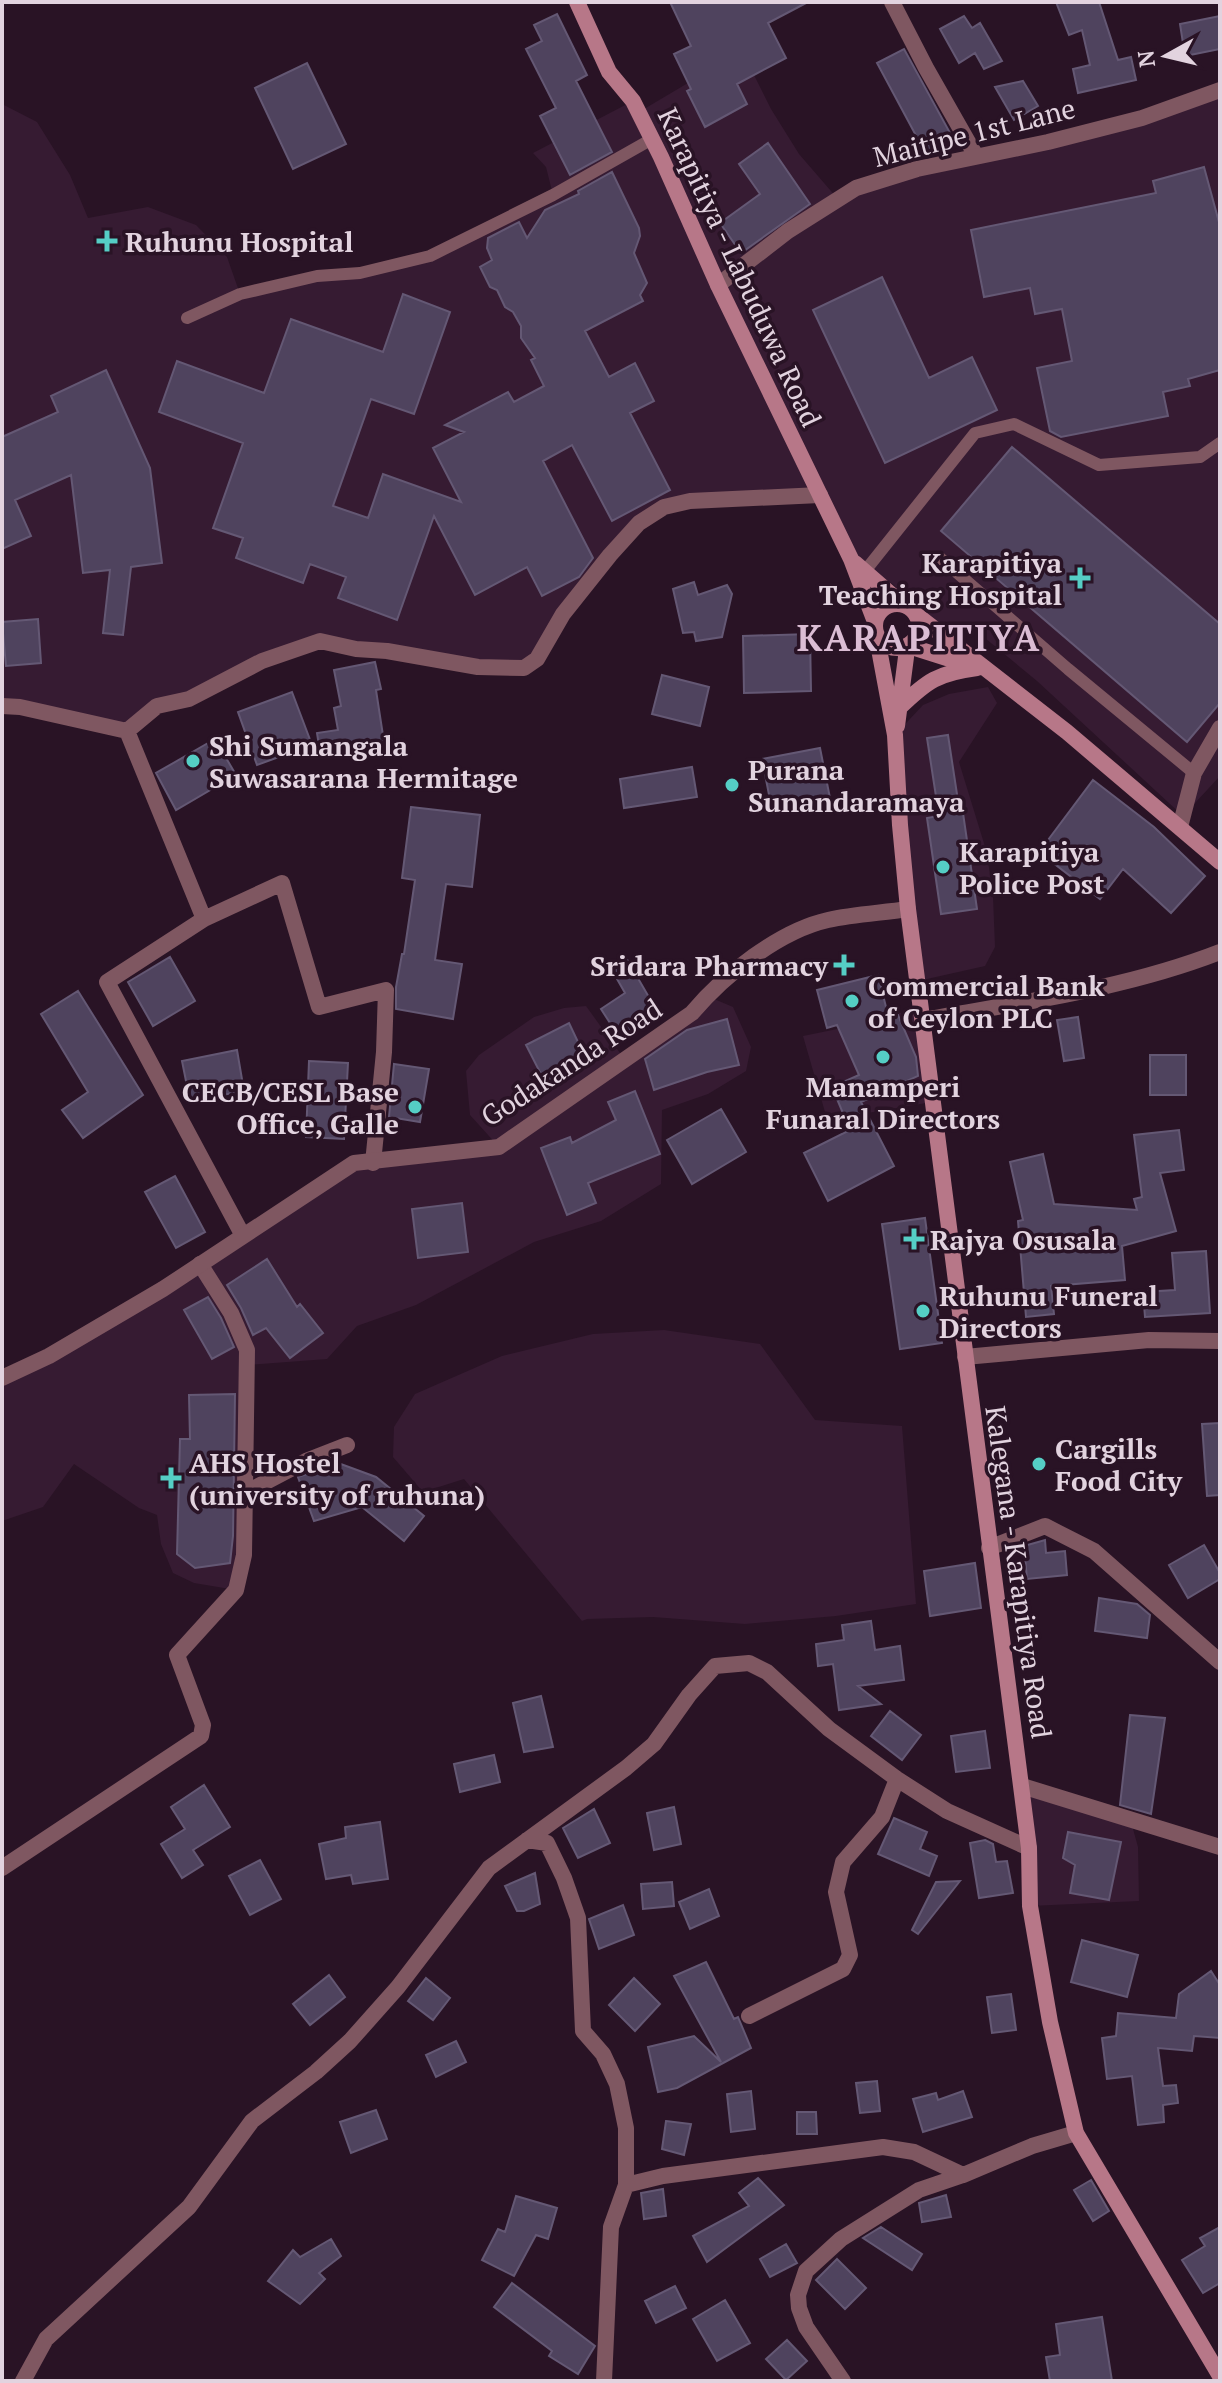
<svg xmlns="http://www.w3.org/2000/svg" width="1222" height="2383" font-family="'PT Serif',serif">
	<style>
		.built { fill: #361b32 }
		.building { fill: #4f435e; stroke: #645874; stroke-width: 2 }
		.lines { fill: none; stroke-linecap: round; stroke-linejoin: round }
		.service { stroke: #7f5761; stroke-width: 12 }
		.minor { stroke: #7f5761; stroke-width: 16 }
		.tertiary { stroke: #7f5761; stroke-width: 16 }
		.secondary { stroke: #b77788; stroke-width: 16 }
		.poi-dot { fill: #55cec5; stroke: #291325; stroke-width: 3 }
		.labels { text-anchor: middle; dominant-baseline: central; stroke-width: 7; stroke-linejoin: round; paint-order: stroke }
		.street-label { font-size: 28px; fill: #e2d3df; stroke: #291325 }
		.poi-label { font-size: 28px; font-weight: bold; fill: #e2d3df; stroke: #291325; text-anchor: start }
		.district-label { font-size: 36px; font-weight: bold; letter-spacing: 2px; fill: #dbbdd4; stroke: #291325 }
	</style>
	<rect width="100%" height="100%" fill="#291325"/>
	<path class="built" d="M742 51 771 109 799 154 837 198 1220 90V776L1183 816 1037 681 974 629 929 624 894 585 848 554 819 495 690 501 639 523 524 668 320 641 157 706 127 731 2 706V104L37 122 70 175 88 218 148 207 196 225 227 257 240 294 430 256 553 195 546 167 533 153 633 101 639 112Z
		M988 687 997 703 959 762 987 853 993 897 995 947 985 966 918 981 895 735 923 705 949 694Z
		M707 996 733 1007 751 1047 746 1071 708 1094 662 1110 661 1184 601 1221 534 1242 416 1305 357 1326 327 1359 247 1365 236 1590 194 1583 173 1573 161 1544 157 1515 139 1508 74 1464 43 1507 2 1521V1378L49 1356 354 1163 498 1146 470 1115 466 1071 479 1055 534 1017 564 1008 586 1006 625 1060Z
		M922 1007 932 1102 832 1119 825 1112 803 1036 852 1026Z
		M664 1330 760 1344 815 1420 902 1426 916 1604 836 1616 745 1624 653 1617 587 1619 582 1621 464 1479 423 1492 393 1457 394 1427 415 1394 502 1356 593 1334Z
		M1022 1786 1130 1818 1138 1847 1139 1901 1030 1906Z"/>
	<path class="building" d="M670 2H808L768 23 786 58 737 84 747 104 705 127 687 91 691 89 674 54 691 46Z
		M1056 2H1099L1118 60 1131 57 1136 80 1078 93 1073 69 1090 65 1082 30 1069 35Z
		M557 14 587 75 576 81 612 152 570 175 540 116 556 108 526 49 542 41 534 25Z
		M964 16 972 28 980 23 1002 61 984 69 975 53 959 63 940 29Z
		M1220 16V49L1185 56 1180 24Z
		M904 49 955 142 931 155 927 156 877 63Z
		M307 63 346 144 293 169 255 88Z
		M1023 81 1038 106 1014 120 995 87Z
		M768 143 810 204 741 253 720 223 760 194 739 164Z
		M1204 167 1220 226V370L1188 379 1190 386 1163 392 1168 416 1061 437 1050 431 1037 368 1072 361 1062 309 1035 314 1030 288 984 297 971 230 1156 193 1153 181Z
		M612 172 639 228 640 236 634 253 647 283 640 295 643 301 585 331 609 377 635 363 654 401 630 413 670 490 612 521 572 445 543 461 593 558 579 577 542 596 527 567 475 595 434 516 397 620 338 598 346 577 310 564 303 583 236 558 243 538 213 528 243 443 159 412 177 361 264 393 291 319 383 352 403 294 450 312 414 414 371 399 333 506 368 518 383 474 461 502 433 448 464 432 445 425 508 392 514 402 544 386 531 360 535 358 521 338V326L513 312 505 307 497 290 490 287 480 267 492 260 487 248 488 238 519 222 527 238 545 210 579 194 578 191Z
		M882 277 929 378 972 357 997 410 885 463 813 310Z
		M106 370 150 468 162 563 131 567 123 635 103 633 110 570 83 573 71 475 15 500 31 536 2 549V437L58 412 51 396Z
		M1012 447 1220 624V703L1187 742 941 531Z
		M694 582 698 595 727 585 732 594 722 637 696 641 694 632 683 633 673 589Z
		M38 619 41 663 6 666 2 622Z
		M810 634 811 691 744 693 743 636Z
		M375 662 381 689 376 690 384 742 320 752 317 733 338 730 334 708 341 706 334 670Z
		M662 675 709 687 700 726 652 714Z
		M292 692 312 745 257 765 238 712Z
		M948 735 960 814 963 813 977 909 941 914 927 818 939 816 927 738Z
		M215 739 236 775 176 810 156 773Z
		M820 748 830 798 772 810 762 759Z
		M692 767 697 797 624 808 620 779Z
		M1093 780 1154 827 1205 876 1171 913 1123 869 1100 899 1039 852Z
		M411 807 480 815 472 887 446 884 435 960 462 964 453 1019 396 1009V987L402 954H404L415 880 402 878Z
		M625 956 657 1011 619 1037 601 1009 625 993 609 965Z
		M170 957 195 1001 153 1026 128 982Z
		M878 975 889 1019 898 1015 916 1057 918 1076 861 1102 894 1166 828 1201 804 1153 850 1130 832 1087 859 1075 837 1025 827 1028 817 990Z
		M78 991 143 1095 83 1138 62 1110 88 1092 41 1014Z
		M1078 1017 1084 1058 1064 1061 1057 1020Z
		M727 1019 739 1065 707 1072 654 1090 645 1059 687 1030Z
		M569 1023 586 1059 547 1086 526 1045Z
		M237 1050 244 1091 190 1101 182 1061Z
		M1150 1055H1186V1095H1150Z
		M309 1061 348 1063 344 1139 306 1137Z
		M394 1064 429 1069 420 1122 389 1117Z
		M635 1091 660 1154 588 1183 596 1203 567 1215 541 1148 570 1137 572 1143 616 1120 608 1102Z
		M721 1109 746 1152 692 1184 667 1140Z
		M1179 1130 1184 1170 1160 1173 1176 1231 1122 1246 1125 1280 1051 1286 1054 1314 1026 1317 1018 1221 1023 1220 1010 1162 1043 1154 1054 1204 1137 1210 1134 1199 1142 1197 1134 1135Z
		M175 1176 205 1232 176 1248 145 1192Z
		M462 1203 468 1252 418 1258 412 1209Z
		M925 1218 942 1343 900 1349 882 1224Z
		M1206 1251 1210 1313 1145 1317 1143 1292 1175 1290 1172 1253Z
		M267 1259 297 1307 300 1304 323 1333 290 1358 266 1328 253 1335 241 1308 227 1285Z
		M208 1297 221 1318 234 1347 212 1359 184 1310Z
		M235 1394 233 1536 230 1563 195 1568 177 1554 180 1439H190L189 1395Z
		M1220 1423V1495L1207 1496 1202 1424Z
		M338 1463 376 1477 424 1516 404 1541 362 1507 314 1521 298 1477Z
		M1045 1540 1046 1553 1065 1551 1067 1575 1027 1579 1024 1546Z
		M1204 1545 1220 1573V1579L1188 1598 1169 1565Z
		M975 1563 981 1608 930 1616 924 1571Z
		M1099 1598 1137 1604 1150 1615 1147 1638 1095 1631Z
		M871 1621 875 1650 900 1646 904 1680 858 1686 881 1704 839 1710 833 1664 818 1666 816 1644 844 1640 842 1625Z
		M541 1696 553 1747 524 1752 513 1703Z
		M890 1711 921 1735 902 1760 871 1736Z
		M1130 1715 1165 1718 1151 1814 1120 1805Z
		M985 1731 990 1768 956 1772 951 1736Z
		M494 1755 500 1782 460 1792 454 1764Z
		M204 1785 230 1827 193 1850 203 1865 182 1878 161 1844 185 1829 171 1807Z
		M674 1807 681 1844 654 1850 647 1813Z
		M594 1809 610 1843 578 1858 563 1828Z
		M894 1818 927 1832 920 1849 937 1856 929 1876 878 1854Z
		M380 1822 388 1879 353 1884 351 1875 326 1879 319 1844 346 1838 345 1827Z
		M1068 1832 1121 1842 1109 1900 1070 1893 1075 1865 1063 1858Z
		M985 1840 993 1844 996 1862 1007 1861 1013 1893 979 1898 970 1843Z
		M260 1860 281 1899 250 1915 229 1876Z
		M535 1873 540 1904 524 1911H517L505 1886Z
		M960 1881 918 1934 912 1930 936 1882Z
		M672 1882 674 1906 643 1909 641 1884Z
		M709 1889 719 1916 690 1929 679 1902Z
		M623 1905 634 1935 599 1949 589 1919Z
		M1082 1940 1138 1955 1127 1997 1071 1982Z
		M706 1962 734 2019 738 2017 751 2048 677 2088 658 2092 648 2047 694 2036 721 2062 674 1976Z
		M1211 1971 1220 1985V2038L1194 2036 1192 2051 1158 2048 1163 2086 1176 2085 1178 2103 1163 2105 1164 2122 1138 2125 1132 2076 1107 2079 1102 2038 1116 2036 1118 2013 1176 2018 1179 1994Z
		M329 1975 345 1997 310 2025 293 2004Z
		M426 1978 450 1998 433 2020 408 2001Z
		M634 1978 660 2004 635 2031 609 2005Z
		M1011 1994 1016 2030 992 2033 987 1997Z
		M456 2041 466 2062 436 2077 426 2055Z
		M877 2081 880 2111 860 2113 856 2083Z
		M751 2091 755 2129 731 2132 727 2094Z
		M963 2091 972 2117 923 2132 913 2099 936 2093 938 2100Z
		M376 2110 387 2139 351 2153 340 2122Z
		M797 2112H816L817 2134H797Z
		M666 2121 691 2124 684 2155 662 2149Z
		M758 2178 784 2205 707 2262 693 2236 749 2206 739 2193Z
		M1091 2180 1109 2211 1093 2221 1074 2190Z
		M663 2189 666 2216 644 2219 641 2193Z
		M946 2195 951 2217 922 2222 919 2203Z
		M516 2196 557 2208 548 2239 536 2235 514 2276 482 2260 498 2229 505 2232Z
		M881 2227 922 2254 912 2270 863 2238Z
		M1220 2227V2283L1203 2293 1182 2260 1205 2246 1200 2238Z
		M331 2239 341 2256 319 2273 325 2279 300 2304 268 2281 293 2250 300 2257Z
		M786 2244 797 2263 770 2277 760 2259Z
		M837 2259 866 2288 845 2309 816 2280Z
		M512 2283 595 2346 578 2374 549 2356 552 2351 494 2307Z
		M675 2286 686 2308 656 2323 645 2301Z
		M725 2300 750 2343 717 2361 693 2319Z
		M1102 2317 1112 2381H1050L1046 2357 1060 2355 1056 2324Z
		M787 2340 807 2361 786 2380 766 2359Z"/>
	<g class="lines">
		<path class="service" d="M187 318 240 294 317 276 360 273 430 256 553 195 652 139
			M939 557 1068 669 1194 773
			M865 571 975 433 1014 424 1099 465 1200 457 1220 443"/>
		<path class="minor" d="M892 2 926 68 976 156
			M2 706 20 707 127 731
			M127 731 157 706 189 699 262 661 320 641 356 649 387 651 478 667 524 668 537 659 563 614 610 555 639 523 664 507 690 501 820 495
			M127 731 204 919 107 982 242 1234
			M1180 827 1194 773 1220 728
			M204 919 282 883 319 1007 386 990 384 1052 373 1163
			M965 1357 1149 1340 1220 1341
			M247 1492 306 1461 347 1445
			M989 1548 1045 1526 1094 1551 1220 1662
			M1022 1786 1220 1847
			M527 1840 547 1843 564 1878 578 1918 583 2031 603 2054 617 2084 626 2128V2185L663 2176 883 2147 914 2152 963 2175 1032 2146 1076 2133
			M2 1868 201 1736 203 1725 177 1655 236 1590 244 1555 247 1350 231 1313 200 1264
			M749 2016 843 1969 850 1955 836 1892 843 1862 882 1817 897 1779
			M23 2381 46 2339 189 2207 252 2121 316 2072 350 2041 398 1987 489 1868 626 1768 654 1744 689 1695 715 1666 749 1663 767 1672 829 1729 897 1779 947 1811 1029 1848
			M604 2381 611 2227 626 2185
			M843 2381 806 2327 799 2308 798 2295 806 2271 841 2239 919 2190 963 2175"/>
		<path class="tertiary" d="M718 285 788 231 856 188 917 169 1048 142 1142 118 1220 90
			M923 1020C1023 1002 1125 989 1220 952
			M2 1378 49 1356 163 1289 354 1163 499 1147 692 1013C724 975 779 931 828 920 854 914 882 913 908 909"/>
		<path class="secondary" d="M577 2 609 72 633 101 661 157 718 285 851 559 875 622
			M855 563 901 603
			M875 626a22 22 0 1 1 44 0a22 22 0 1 1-44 0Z
			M918 616 1067 732 1220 862
			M876 633 895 735 900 825 908 909 1029 1848 1030 1906 1050 2022 1076 2133 1220 2376
			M909 646 972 666
			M900 707C927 681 938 673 977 668
			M897 726 906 657 905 647"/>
	</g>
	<g class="poi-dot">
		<path d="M103 229h8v8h8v8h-8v8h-8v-8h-8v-8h8z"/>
		<path d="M1076 566h8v8h8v8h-8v8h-8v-8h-8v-8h8z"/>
		<circle cx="193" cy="761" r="8"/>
		<circle cx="732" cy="785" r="8"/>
		<circle cx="943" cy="867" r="8"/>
		<path d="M840 953h8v8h8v8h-8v8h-8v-8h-8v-8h8z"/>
		<circle cx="852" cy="1001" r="8"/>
		<circle cx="883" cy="1057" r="8"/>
		<circle cx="415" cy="1107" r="8"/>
		<path d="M910 1227h8v8h8v8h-8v8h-8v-8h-8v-8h8z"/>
		<circle cx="923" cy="1311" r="8"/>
		<circle cx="1039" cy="1464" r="8"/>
		<path d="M167 1466h8v8h8v8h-8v8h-8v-8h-8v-8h8z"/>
	</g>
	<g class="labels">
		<g class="street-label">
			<text transform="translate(974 132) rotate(-14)">Maitipe 1st Lane</text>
			<text transform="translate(740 267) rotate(65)">Karapitiya - Labuduwa Road</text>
			<text transform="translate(571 1062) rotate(-33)">Godakanda Road</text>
			<text transform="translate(1019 1572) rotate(82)">Kalegana - Karapitiya Road</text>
		</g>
		<g class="poi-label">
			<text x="125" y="241">Ruhunu Hospital</text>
			<text x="1062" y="562" text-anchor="end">Karapitiya<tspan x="1062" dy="32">Teaching Hospital</tspan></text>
			<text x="209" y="745">Shi Sumangala<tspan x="209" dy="32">Suwasarana Hermitage</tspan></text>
			<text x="748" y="769">Purana<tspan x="748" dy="32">Sunandaramaya</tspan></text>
			<text x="959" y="851">Karapitiya<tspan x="959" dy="32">Police Post</tspan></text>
			<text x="828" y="965" text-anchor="end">Sridara Pharmacy</text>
			<text x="868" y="985">Commercial Bank<tspan x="868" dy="32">of Ceylon PLC</tspan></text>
			<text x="883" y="1086" text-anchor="middle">Manamperi<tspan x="883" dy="32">Funaral Directors</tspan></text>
			<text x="399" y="1091" text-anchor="end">CECB/CESL Base<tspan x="399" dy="32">Office, Galle</tspan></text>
			<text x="930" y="1239">Rajya Osusala</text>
			<text x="939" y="1295">Ruhunu Funeral<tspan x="939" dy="32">Directors</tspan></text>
			<text x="1055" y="1448">Cargills<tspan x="1055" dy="32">Food City</tspan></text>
			<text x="189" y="1462">AHS Hostel<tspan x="189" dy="32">(university of ruhuna)</tspan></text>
		</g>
		<g class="district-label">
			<text x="919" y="637">KARAPITIYA</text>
		</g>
	</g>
	<rect width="1222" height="2383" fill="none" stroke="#e2d3df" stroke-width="8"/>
	<g transform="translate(1166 56) rotate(262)" stroke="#291325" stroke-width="6" paint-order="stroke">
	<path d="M0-6L14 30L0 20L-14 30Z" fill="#e2d3df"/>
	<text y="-12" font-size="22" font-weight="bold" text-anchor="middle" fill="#e2d3df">N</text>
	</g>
</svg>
